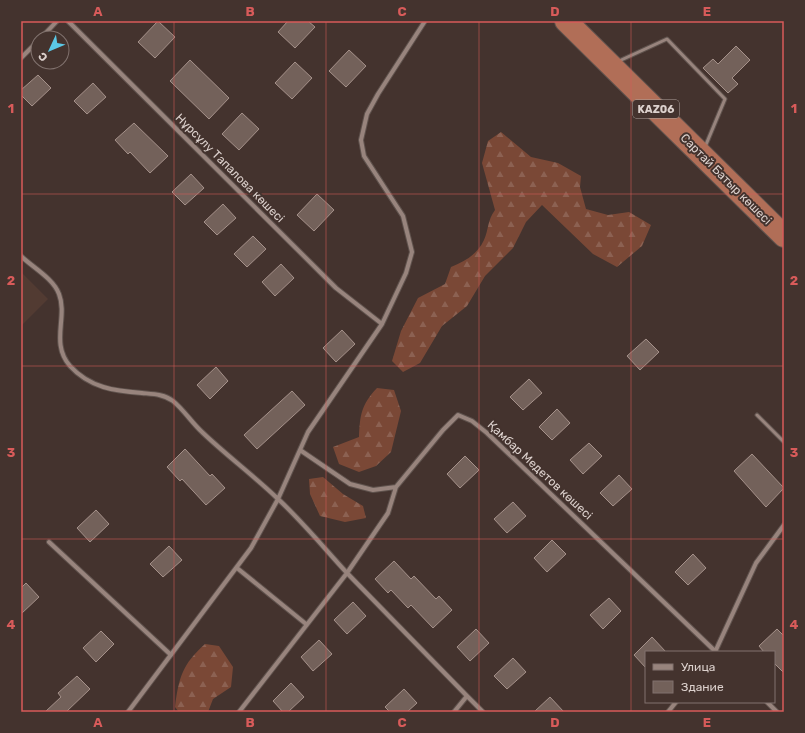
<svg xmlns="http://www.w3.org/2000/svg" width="805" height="733" font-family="Rubik,sans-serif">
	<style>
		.built { fill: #523b32 }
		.forest { fill: url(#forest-firs) }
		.building { fill: #73615a; stroke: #a5918a }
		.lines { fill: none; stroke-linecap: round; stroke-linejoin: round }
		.lane-casing { stroke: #5f524d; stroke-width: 5 }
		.street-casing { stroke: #5f524d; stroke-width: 6 }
		.highway-casing { stroke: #5f524d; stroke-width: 24 }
		.lane { stroke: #98847d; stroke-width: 3 }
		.street { stroke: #98847d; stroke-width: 4 }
		.highway { stroke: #b16e57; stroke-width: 22 }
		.grid { fill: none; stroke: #d85b5a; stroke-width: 1; stroke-opacity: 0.55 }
		.labels { text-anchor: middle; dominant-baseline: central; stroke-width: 4; stroke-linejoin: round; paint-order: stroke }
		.shield { fill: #44332e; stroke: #aea29d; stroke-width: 1 }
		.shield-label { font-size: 11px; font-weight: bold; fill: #dcd1cd }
		.street-label { font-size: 12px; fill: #dcd1cd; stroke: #44332e }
		.neatline { fill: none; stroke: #d85b5a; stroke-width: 1.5 }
		.grid-label { font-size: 13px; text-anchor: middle; font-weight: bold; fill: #d85b5a }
	</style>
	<defs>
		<pattern id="forest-firs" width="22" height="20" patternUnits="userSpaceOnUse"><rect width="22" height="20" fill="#7a4836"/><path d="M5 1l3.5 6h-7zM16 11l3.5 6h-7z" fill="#8c6152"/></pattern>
	</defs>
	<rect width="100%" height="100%" fill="#44332e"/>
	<path class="built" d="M21 272 48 299 21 326Z"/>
	<path class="forest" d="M501 132 531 157 558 163 581 176 580 187 586 209 608 215 629 212 651 225 642 246 617 267 593 254 542 205 526 222 513 248 485 276 467 306 442 326 420 363 403 372 392 361 401 331 418 298 445 284 451 267C465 261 477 255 484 240 489 229 487 221 495 210L482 163 488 141Z
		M377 388 394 390 401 411 391 452 376 466 359 472 339 464 333 447 359 437C360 415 361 405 377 388Z
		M323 477 343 494 363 506 366 518 345 522 320 516 310 494 309 479Z
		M205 644 219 646 233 667 231 687 213 699 208 712H179L175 707C179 677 182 665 205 644Z"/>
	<path class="building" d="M158 21 175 37 155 58 138 42Z
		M288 21H308L315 27 295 48 278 32Z
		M736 46 750 60 732 78 738 84 728 93 703 68 713 59 718 64Z
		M349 50 366 66 346 87 329 71Z
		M190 60 229 98 209 119 170 81Z
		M295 62 312 78 292 99 275 83Z
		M38 75 51 88 32 106 21 95V90Z
		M93 83 106 97 87 114 74 101Z
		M242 113 259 129 239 150 222 134Z
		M134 123 168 156 150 173 130 152 128 154 115 140Z
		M191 174 204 188 185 205 172 192Z
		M317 194 334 210 314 231 297 215Z
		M223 204 236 218 217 235 204 222Z
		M253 236 266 249 247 267 234 254Z
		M281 264 294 278 275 296 262 282Z
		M342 330 355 344 336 362 323 348Z
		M646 339 659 352 640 370 627 356Z
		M216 367 228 381 210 399 197 385Z
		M529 379 542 393 523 410 510 397Z
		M292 391 305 405 257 449 244 435Z
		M557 409 570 423 552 440 539 427Z
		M589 443 602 456 583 474 570 460Z
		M185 449 210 476 212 474 225 488 206 505 182 479 180 481 167 467Z
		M752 454 784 488 766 507 734 471Z
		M465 456 479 470 460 488 447 474Z
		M619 475 632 489 613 506 600 493Z
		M513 502 526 516 507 533 494 519Z
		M96 510 109 524 90 542 77 528Z
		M552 540 566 554 547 572 534 558Z
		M169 546 182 560 163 577 150 564Z
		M693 554 706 568 688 585 675 572Z
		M394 561 411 579 414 576 436 599 439 596 452 610 433 628 411 605 408 608 391 590 388 593 375 579Z
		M26 583 39 597 21 614V588Z
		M609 598 621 611 603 629 590 615Z
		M353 602 366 616 347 634 334 620Z
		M476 629 489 643 470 661 457 647Z
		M777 629 784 636V673L774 663V652H764L759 646Z
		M101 631 114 644 96 662 83 648Z
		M652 637 666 652H646V668L634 655Z
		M319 640 332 654 313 671 301 657Z
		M513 658 526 672 507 689 494 676Z
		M77 676 90 689 66 712H45L61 697 58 693Z
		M291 683 304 697 288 712H283L273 701Z
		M404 689 417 703 407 712H390L385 707Z
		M550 697 564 712H534Z"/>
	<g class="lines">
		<g class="lane-casing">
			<path id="lane" d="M619 61 667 39 725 99 705 147
				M757 415 784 442"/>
		</g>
		<g class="street-casing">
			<path id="street" d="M68 21 336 288 382 324
				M41 38 57 21
				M21 58 38 41
				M21 256C32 267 53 278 59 294 68 317 50 343 70 366 90 388 115 391 142 393 152 394 164 394 173 401 184 410 192 423 202 432 226 455 253 475 277 498 302 521 324 548 347 573L388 513 396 487
				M300 450 350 484 373 490 396 487 443 430 458 415 472 421 487 433 716 652
				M49 542 171 655
				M237 568 306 624
				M715 652 756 563 784 525
				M767 702 777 712
				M128 712 251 548 278 499 308 432 382 324 406 273 412 252 403 216 364 156 361 140 367 114 378 94 425 21
				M239 712 347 573 467 696
				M454 712 467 696 483 712
				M668 712 676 702"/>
		</g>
		<g class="highway-casing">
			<path id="highway" d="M566 21 784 236"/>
		</g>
		<use href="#lane" class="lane"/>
		<use href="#street" class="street"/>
		<use href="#highway" class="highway"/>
	</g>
	<path class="grid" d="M174 21V712M326 21V712M479 21V712M631 21V712M21 194H784M21 366H784M21 539H784"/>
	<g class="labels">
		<rect class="shield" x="633" y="100" width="46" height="18" rx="3"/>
		<g class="shield-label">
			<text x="656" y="109">KАZ06</text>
		</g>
		<g class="street-label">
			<text transform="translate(230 168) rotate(45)">Нұрсұлу Тапалова көшесі</text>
			<text transform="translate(726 179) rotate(45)">Сартай Батыр көшесі</text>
			<text transform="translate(540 470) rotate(43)">Қамбар Медетов көшесі</text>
		</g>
	</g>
	<rect width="805" height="733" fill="none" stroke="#44332e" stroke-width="44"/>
	<rect x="645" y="651" width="130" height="52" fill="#44332e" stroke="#81726e"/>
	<rect x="653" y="664" width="20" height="6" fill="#98847d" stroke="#81726e"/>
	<text x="681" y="671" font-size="12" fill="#dcd1cd">Улица</text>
	<rect x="653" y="681" width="20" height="12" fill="#73615a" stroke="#81726e"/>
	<text x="681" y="691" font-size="12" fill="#dcd1cd">Здание</text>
	<g transform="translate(50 50) rotate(226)"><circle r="19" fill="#44332e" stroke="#81726e"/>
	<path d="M0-3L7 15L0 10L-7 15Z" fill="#5bc8e6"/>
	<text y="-6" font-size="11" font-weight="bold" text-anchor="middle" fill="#dcd1cd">С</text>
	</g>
	<rect x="22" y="22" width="761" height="689" class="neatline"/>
	<g class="grid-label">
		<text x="98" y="16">A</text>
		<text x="250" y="16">B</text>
		<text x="402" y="16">C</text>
		<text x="555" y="16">D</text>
		<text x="707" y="16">E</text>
		<text x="11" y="113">1</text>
		<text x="794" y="113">1</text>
		<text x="11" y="285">2</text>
		<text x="794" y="285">2</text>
		<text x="11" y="457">3</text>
		<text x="794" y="457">3</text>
		<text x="11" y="629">4</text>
		<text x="794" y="629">4</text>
		<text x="98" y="727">A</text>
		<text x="250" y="727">B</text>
		<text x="402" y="727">C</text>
		<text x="555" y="727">D</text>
		<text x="707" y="727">E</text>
	</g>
</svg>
